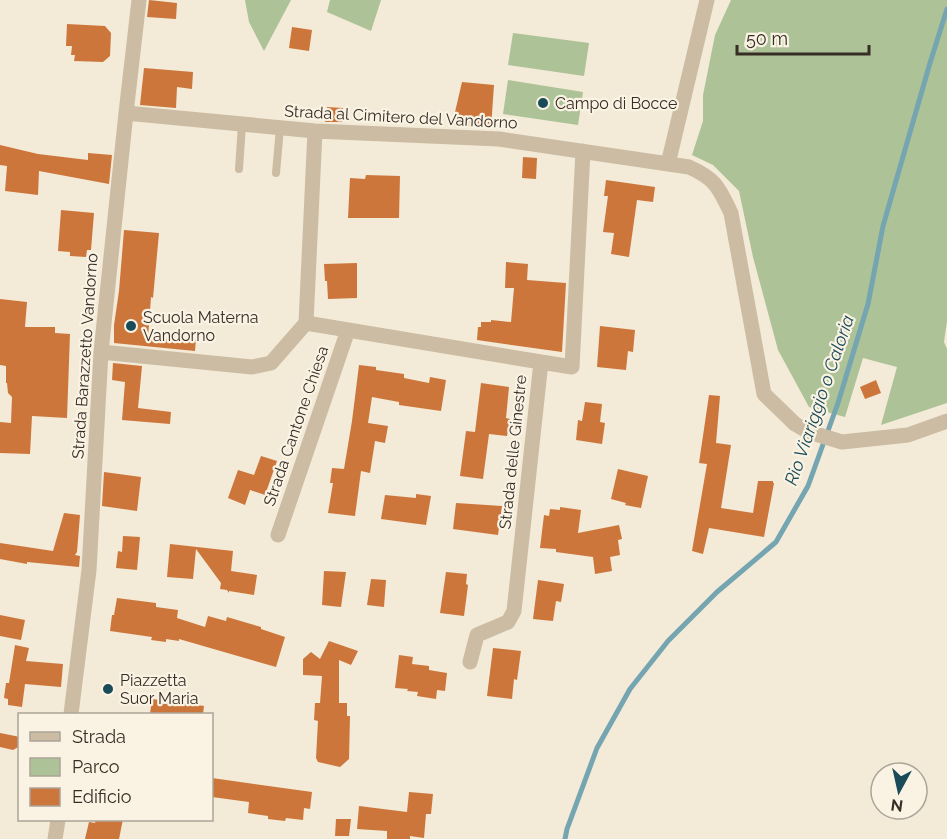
<svg xmlns="http://www.w3.org/2000/svg" width="947" height="839" font-family="Raleway,sans-serif">
	<style>
		.green { fill: #adc297 }
		.lines { fill: none; stroke-linecap: round; stroke-linejoin: round }
		.stream { stroke: #75a5b1; stroke-width: 5 }
		.building { fill: #cd763b }
		.service { stroke: #cbbca3; stroke-width: 8 }
		.minor { stroke: #cbbca3; stroke-width: 15 }
		.poi-dot { fill: #194b59; stroke: #faf3e4; stroke-width: 2 }
		.labels { text-anchor: middle; dominant-baseline: central; stroke-width: 4.5; stroke-linejoin: round; paint-order: stroke }
		.poi-label { font-size: 16px; fill: #362d25; stroke: #faf3e4; text-anchor: start }
		.street-label { font-size: 16px; fill: #362d25; stroke: #faf3e4 }
		.water-label { font-size: 18px; font-style: italic; fill: #194b59; stroke: #faf3e4 }
	</style>
	<rect width="100%" height="100%" fill="#f3ead7"/>
	<path class="green" d="M245 0H291L264 51 249 22Z
		M330 0H381L371 31 327 12Z
		M731 0H947V321L944 342 947 349V403L881 425 897 367 863 358 845 417 809 407 778 350 753 257 739 191 713 165 692 155 703 121V95L715 35Z
		M513 33 589 43 584 76 508 65Z
		M508 80 583 92 578 125 503 114Z"/>
	<g class="lines">
		<path class="stream" d="M565 839 567 829 597 748 630 689 668 641 717 592 776 542 808 486 838 403 868 304 883 226 930 63 947 9"/>
	</g>
	<path class="building" d="M149 0 177 3 176 19 147 17Z
		M67 24 105 26 111 33 110 56 103 62 74 61 75 55H71L72 46H66Z
		M292 27 312 30 309 51 289 48Z
		M144 68 193 72 192 89 177 87 176 108 140 105Z
		M462 82 494 85 491 128 452 125Z
		M327 107 343 108 342 122H325Z
		M0 145 38 154 88 160V153L112 155 109 184 39 171 38 195 5 191 7 166 0 165Z
		M523 157 537 158 536 179 522 178Z
		M366 175 400 176 399 218H348L350 178 365 179Z
		M606 180 655 187 653 202 637 200 629 257 611 254 614 233 603 232 608 196H604Z
		M61 210 94 213 91 250H87L86 257 70 256V252L58 251Z
		M124 230 159 233 153 298 151 297 148 338 196 339 195 351 114 343V325L119 291Z
		M506 262 528 264 527 280 566 283 562 352 477 340 478 327H481V322H491V320L511 322 514 288H505Z
		M357 263V298L328 299 327 281H325L324 264Z
		M0 299 27 302 25 327H55V333L70 334 67 418 32 416 30 454 0 453V422L11 423 12 397 8 393 7 383H6V366L0 365Z
		M600 326 635 330 633 352 628 351 626 370 597 367Z
		M113 363 142 366 138 408 171 412 170 424 122 420 125 382 112 380Z
		M359 365 376 367V370L404 374V378L429 383 430 377 446 380 441 411 399 405V402L372 397 368 423 388 426 385 443 375 441 370 473 361 471 355 516 328 513 333 483H330L332 468 344 469 352 421Z
		M876 380 881 393 865 399 860 387Z
		M481 383 509 387 506 418 510 419 507 436 489 434 483 479 460 476 466 431 475 432Z
		M709 395 720 396 716 443 731 445 721 508 753 513 758 481H773V483H774L764 537 709 528 703 554 692 551 707 464 699 463Z
		M585 402 602 404 600 422 605 423 602 444 576 440 578 420 582 421Z
		M261 456 277 461 265 495 250 490 245 505 228 498 238 470 254 475Z
		M618 469 648 476 641 508 625 505 626 503 611 499Z
		M104 472 141 477 137 511 102 506Z
		M416 494 431 496 426 525 381 519 385 495 416 498Z
		M456 503 502 506 498 535 453 529Z
		M560 507 581 510 578 533 619 525 622 539 618 540 620 555 610 557 612 571 595 574 593 557 556 552V549L540 548 544 515 549 516 550 509 560 510Z
		M64 513 80 515 77 552 75 555 80 556 79 567 27 562V564L0 559V543L53 551Z
		M123 536 140 537 137 570 116 568 118 551 122 552Z
		M170 544 233 551 231 571 257 575 254 595 229 591V593L227 590 220 589 221 583 196 549 193 579 167 577Z
		M324 571 346 572 341 607 322 605Z
		M446 572 467 574 466 584 468 585 464 616 440 613Z
		M371 579 386 580 384 607 367 605Z
		M538 580 564 584 561 602 556 601 553 621 533 619Z
		M117 598 156 603V607L178 610 177 618 205 627 208 616 226 621 227 617 261 627V629L285 637 276 667 179 639V641L166 639V642L151 640 152 637 110 631 112 615H114Z
		M0 615 25 620 21 640 0 636Z
		M329 641 358 651 351 665 339 660V703H347V716H350L349 759 340 767 318 762 316 758 318 721 314 720 315 703H320L322 676 303 675V659L311 652 320 659Z
		M15 645 29 648 26 661 63 664 61 687 25 684 22 707 8 705V699L4 698 6 683H9Z
		M493 648 521 651 517 680 514 679 512 699 487 696Z
		M399 655 413 657 412 664 429 666V670L447 673 445 691 437 690 436 699 417 696 418 692 407 691 408 689 395 688Z
		M152 699 204 706 203 714H150Z
		M0 733 20 737V746L13 750 0 747Z
		M212 778 312 792 310 809 304 808 303 820 286 818 285 821 268 819V816L248 813 249 802 212 797Z
		M409 792 433 794 431 814H426L424 838 410 836V839H387V831L357 829 359 806 407 812Z
		M96 819H123L119 839H85L89 822 95 823Z
		M336 819H351L349 836H335Z"/>
	<g class="lines">
		<path class="service" d="M239 169 242 124
			M276 173 280 128"/>
		<path class="minor" d="M126 113 315 131 499 139 689 167C716 179 719 188 731 213L764 394 795 424 809 432 842 442 908 435 947 421
			M668 164 707 0
			M306 323 315 131
			M101 352 252 367 271 363 306 323 541 362
			M278 535 348 330
			M470 662 477 635 508 622 514 611 541 362 572 367 583 151
			M71 714 89 570 101 352 126 113 139 0
			M55 839 58 820"/>
	</g>
	<g class="poi-dot">
		<circle cx="543" cy="103" r="6"/>
		<circle cx="131" cy="326" r="6"/>
		<circle cx="108" cy="689" r="6"/>
	</g>
	<g class="labels">
		<g class="poi-label">
			<text x="555" y="103">Campo di Bocce</text>
			<text x="143" y="317">Scuola Materna<tspan x="143" dy="18">Vandorno</tspan></text>
			<text x="120" y="680">Piazzetta<tspan x="120" dy="18">Suor Maria</tspan></text>
		</g>
		<g class="street-label">
			<text transform="translate(401 117) rotate(3)">Strada al Cimitero del Vandorno</text>
			<text transform="translate(85 356) rotate(-86)">Strada Barazzetto Vandorno</text>
			<text transform="translate(296 426) rotate(-71)">Strada Cantone Chiesa</text>
			<text transform="translate(513 452) rotate(-84)">Strada delle Ginestre</text>
		</g>
		<g class="water-label">
			<text transform="translate(819 400) rotate(-71)">Rio Viariggio o Caloria</text>
		</g>
	</g>
	<rect x="18" y="713" width="195" height="108" fill="#faf3e4" stroke="#aca498" stroke-width="1.5"/>
	<rect x="30" y="732" width="30" height="9" fill="#cbbca3" stroke="#aca498" stroke-width="1.5"/>
	<text x="72" y="743" font-size="18" fill="#362d25">Strada</text>
	<rect x="30" y="758" width="30" height="18" fill="#adc297" stroke="#aca498" stroke-width="1.5"/>
	<text x="72" y="773" font-size="18" fill="#362d25">Parco</text>
	<rect x="30" y="788" width="30" height="18" fill="#cd763b" stroke="#aca498" stroke-width="1.5"/>
	<text x="72" y="803" font-size="18" fill="#362d25">Edificio</text>
	<g transform="translate(899 791) rotate(188)"><circle r="28" fill="#faf3e4" stroke="#aca498" stroke-width="1.5"/>
	<path d="M0-4.5L10 22L0 15L-10 22Z" fill="#194b59"/>
	<text y="-9" font-size="16" font-weight="bold" text-anchor="middle" fill="#362d25">N</text>
	</g>
	<path d="M737 45v9h132v-9" fill="none" stroke="#362d25" stroke-width="3"/>
	<text x="746" y="45" font-size="18" fill="#362d25" stroke="#faf3e4" stroke-width="4.5" paint-order="stroke">50 m</text>
</svg>
